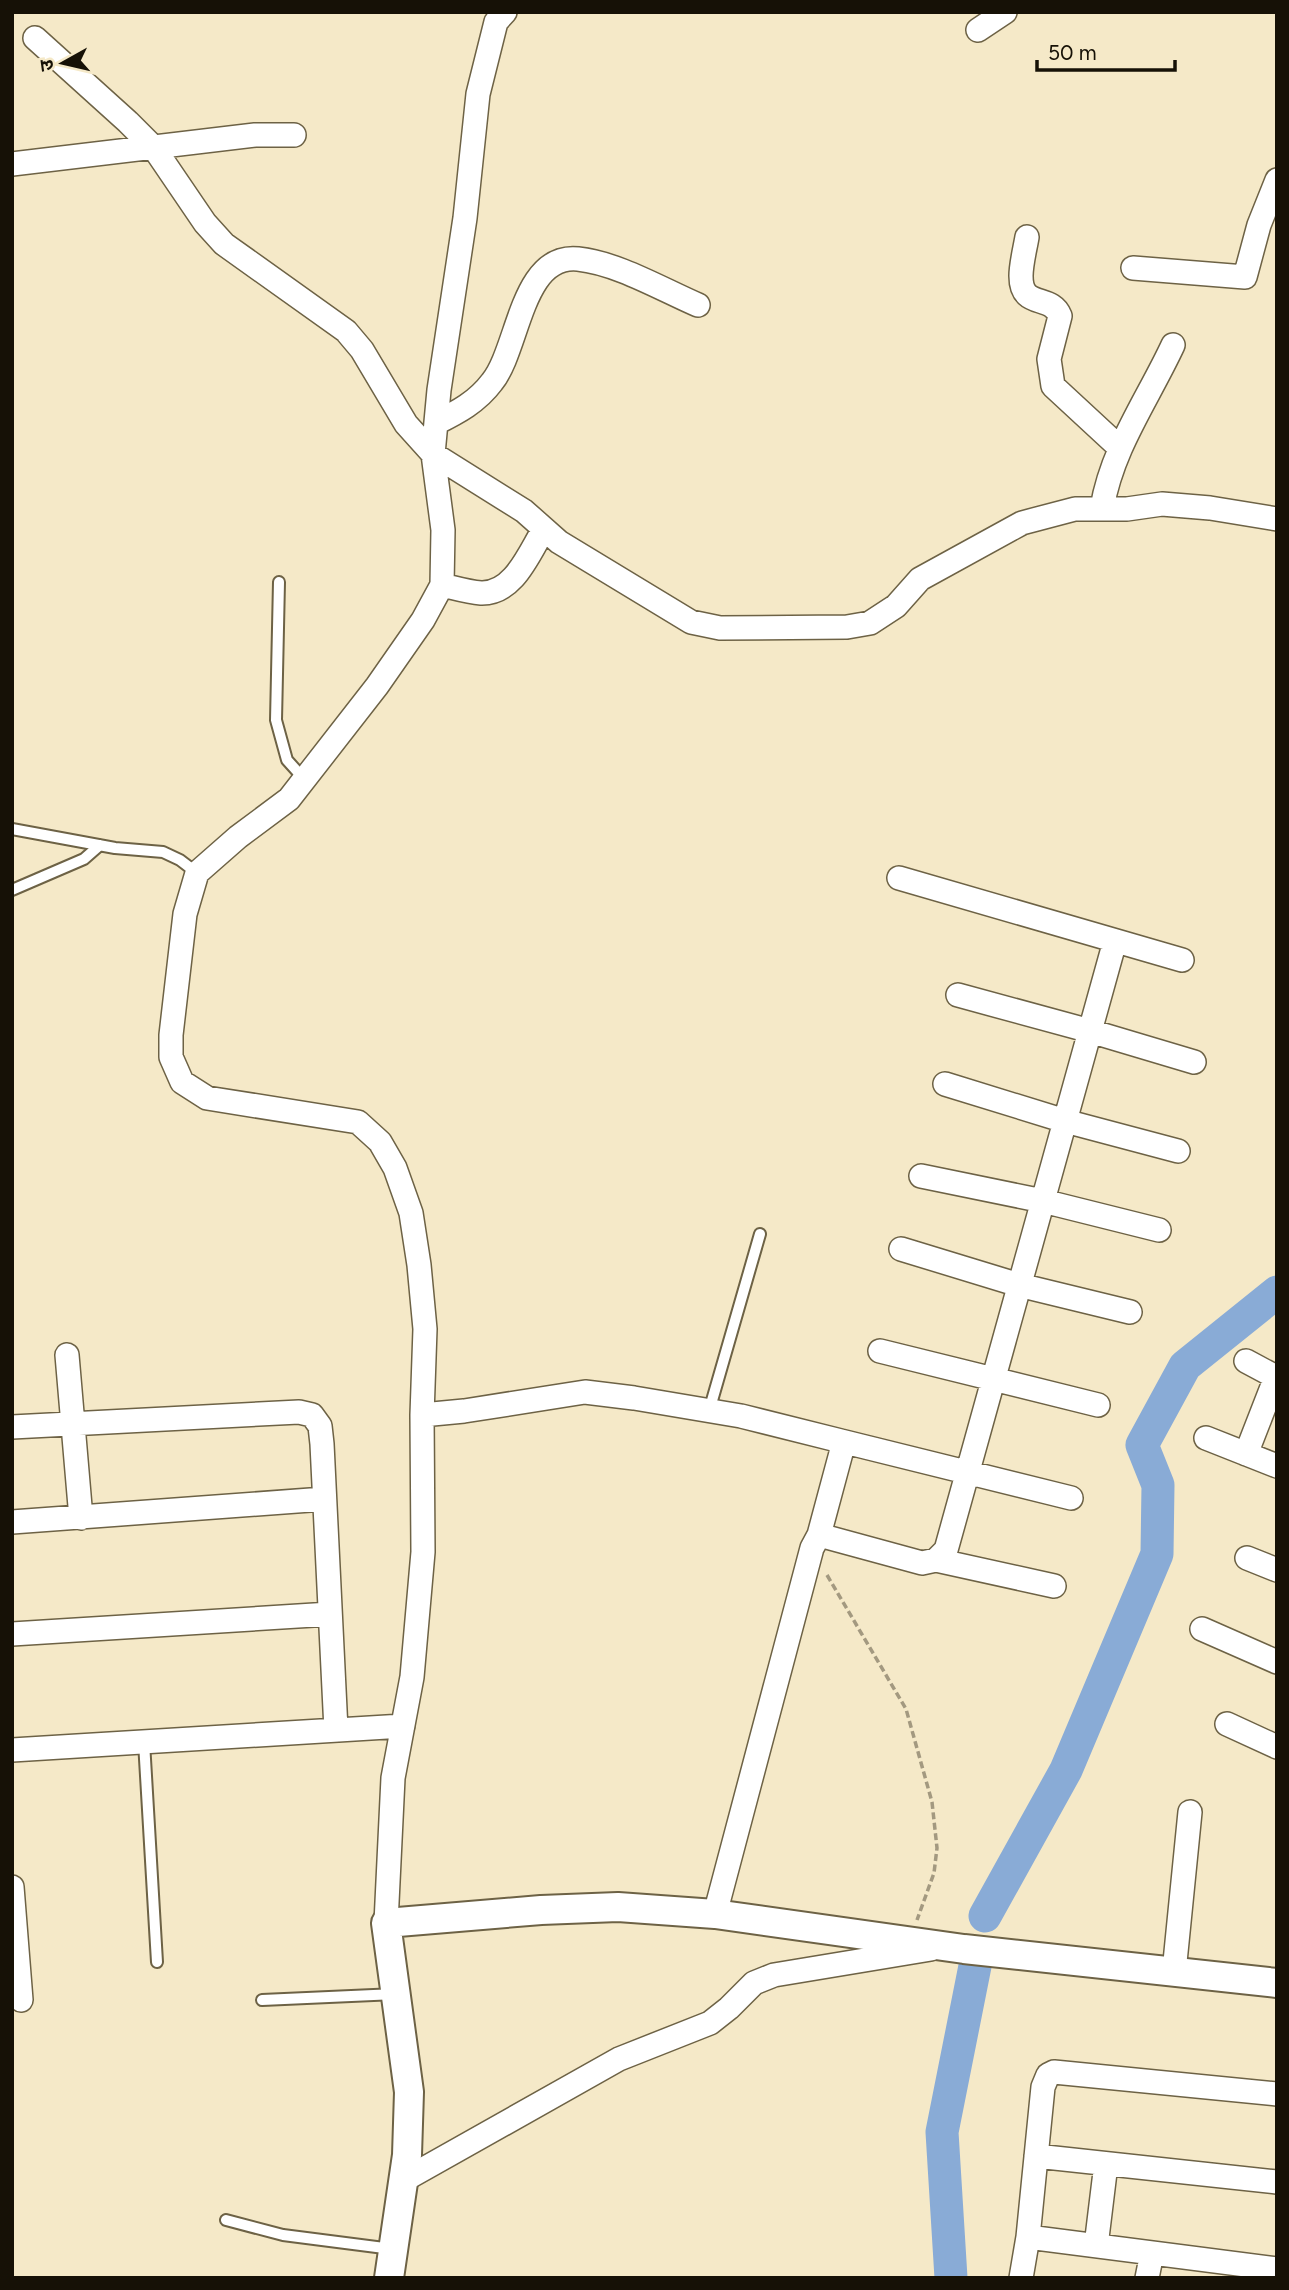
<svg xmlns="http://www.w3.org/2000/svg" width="1289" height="2290" font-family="Figtree,'Noto Sans Devanagari',sans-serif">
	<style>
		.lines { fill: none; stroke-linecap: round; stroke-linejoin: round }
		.river { stroke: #89abd6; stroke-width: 33 }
		.service-casing { stroke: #6d6245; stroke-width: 14 }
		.minor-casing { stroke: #6d6245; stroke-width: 26 }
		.tertiary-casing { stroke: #6d6245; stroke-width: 32 }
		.path { stroke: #a39980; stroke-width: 3.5; stroke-dasharray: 7 3.5; stroke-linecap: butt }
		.service { stroke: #fff; stroke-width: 10 }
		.minor { stroke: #fff; stroke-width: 23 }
		.tertiary { stroke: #fff; stroke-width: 28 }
	</style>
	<rect width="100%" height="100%" fill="#f5e9c8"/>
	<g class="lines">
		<path class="river" d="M985 1916 1066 1770 1157 1554 1158 1485 1142 1445 1185 1366 1277 1292
			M951 2278 942 2132 976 1961"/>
		<g class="service-casing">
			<path id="service" d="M279 582 276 720 287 760 305 780
				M12 829 115 848 163 852 180 860 197 873
				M12 890 84 859 100 845
				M709 1411 760 1234
				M144 1742 157 1962
				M262 2000 396 1994
				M226 2220 283 2235 392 2249"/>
		</g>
		<g class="minor-casing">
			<path id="minor" d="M978 30 1005 12
				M35 38 128 122 154 148 205 223 224 244 346 331 362 350 406 424 433 454 524 511 559 542 691 622 720 628 847 627 870 623 896 606 920 579 1022 523 1075 509H1127L1162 504 1210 508 1277 519
				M12 164 255 135H294
				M1027 237C1025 249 1021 264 1021 276 1021 310 1051 293 1060 316L1049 359 1053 386 1120 448
				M1133 268 1245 277 1259 225 1277 180
				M436 423C458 412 477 402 492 382 519 349 521 253 578 259 617 263 661 289 698 305
				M1102 508C1112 448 1148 399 1173 345
				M442 585C455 588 468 592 481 593 514 594 529 553 544 529
				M899 878 1182 960
				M958 995 1090 1031 1194 1062
				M945 1084 1065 1121 1178 1151
				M921 1176 1043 1201 1159 1230
				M901 1249 1019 1285 1130 1312
				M880 1351 1098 1405
				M67 1355 81 1518
				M422 1415 464 1411 585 1392 634 1398 741 1416 841 1441V1453L819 1535
				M12 1427 299 1412 312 1415 320 1426 322 1444 336 1730
				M1206 1438 1277 1466
				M841 1441 1071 1498
				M1246 1454 1276 1377 1246 1361
				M12 1522 324 1499
				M1247 1558 1277 1570
				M936 1560 1054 1586
				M1202 1629 1277 1662
				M12 1634 330 1614
				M1227 1724 1277 1747
				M12 1750 403 1726
				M12 1887 21 2000
				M715 1914 812 1548 819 1535 922 1563 936 1560 946 1550 1115 941
				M386 1923 393 1778 412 1677 423 1552 422 1415 425 1329 419 1265 411 1213 395 1168 380 1142 358 1122 207 1098 182 1082 171 1057V1035L185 914 197 873 238 837 289 799 377 686 423 620 442 585 443 530 433 454 439 390 465 218 478 94 496 22 505 12
				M1174 1972 1190 1812
				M1277 2094 1054 2072 1048 2075 1043 2087 1028 2237 1277 2269
				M1036 2156 1277 2182
				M404 2180 619 2059 710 2023 729 2008 754 1983 774 1975 931 1949
				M1096 2246 1106 2164
				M1021 2278 1028 2237
				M1147 2278 1152 2253"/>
		</g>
		<g class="tertiary-casing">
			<path id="tertiary" d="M389 2278 407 2155 409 2092 386 1923 541 1910 618 1907 715 1914 964 1949 1277 1983"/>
		</g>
		<path class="path" d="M827 1575 906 1709 932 1802 937 1848 934 1873 917 1920"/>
		<use href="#service" class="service"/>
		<use href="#minor" class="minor"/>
		<use href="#tertiary" class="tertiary"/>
	</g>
	<rect width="1289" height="2290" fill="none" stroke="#161106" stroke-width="28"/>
	<g transform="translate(63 63) rotate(262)" stroke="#f5e9c8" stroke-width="5" paint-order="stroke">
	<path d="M0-5L12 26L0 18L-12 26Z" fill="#161106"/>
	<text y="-10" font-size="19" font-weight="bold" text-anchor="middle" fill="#161106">उ</text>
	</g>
	<path d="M1037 60v10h138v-10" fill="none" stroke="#161106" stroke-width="3.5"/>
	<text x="1048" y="60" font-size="21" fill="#161106" stroke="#f5e9c8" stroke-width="5" paint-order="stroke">50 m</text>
</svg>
